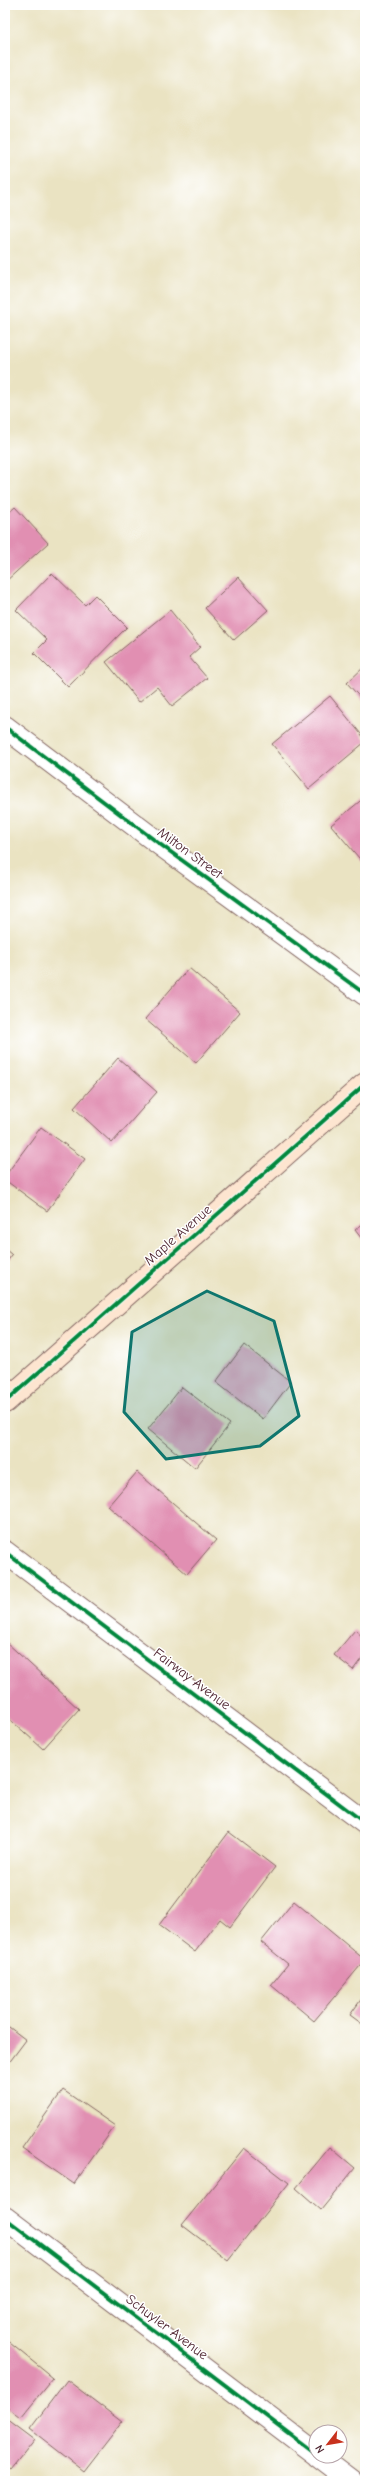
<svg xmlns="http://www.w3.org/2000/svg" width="370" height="2486" font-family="'Comic Neue',sans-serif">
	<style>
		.building { fill: #e18fb2 }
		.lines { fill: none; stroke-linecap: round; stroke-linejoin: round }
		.minor-casing { stroke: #826460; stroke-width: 24 }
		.secondary-casing { stroke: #826460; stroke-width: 24 }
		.minor { stroke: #fff; stroke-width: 22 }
		.secondary { stroke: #fde5d0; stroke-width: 22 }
		.cycleway-casing { stroke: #fff; stroke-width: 6 }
		.cycleway { stroke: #00873e; stroke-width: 4 }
		.marked { fill: #0f766e; fill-opacity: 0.2; stroke: #0f766e; stroke-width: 3; stroke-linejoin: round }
		.labels { text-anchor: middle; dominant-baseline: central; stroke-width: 3; stroke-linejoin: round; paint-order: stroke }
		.street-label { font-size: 14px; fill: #4a1f2b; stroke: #fff }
	</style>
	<rect width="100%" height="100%" fill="#fff"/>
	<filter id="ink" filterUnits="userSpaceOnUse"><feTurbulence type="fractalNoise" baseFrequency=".025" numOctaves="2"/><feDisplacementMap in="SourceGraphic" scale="8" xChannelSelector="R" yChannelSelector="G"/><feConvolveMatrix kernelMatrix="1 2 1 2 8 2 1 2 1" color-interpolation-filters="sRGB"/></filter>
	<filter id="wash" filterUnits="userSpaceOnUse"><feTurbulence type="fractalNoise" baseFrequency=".012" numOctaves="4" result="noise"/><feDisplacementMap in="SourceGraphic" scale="16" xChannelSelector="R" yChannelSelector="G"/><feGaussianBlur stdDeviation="0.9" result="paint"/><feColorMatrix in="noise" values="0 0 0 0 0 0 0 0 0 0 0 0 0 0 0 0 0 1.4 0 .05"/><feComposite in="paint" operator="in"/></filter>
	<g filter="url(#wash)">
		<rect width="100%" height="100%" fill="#eae3c2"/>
		<g id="blocks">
			<path class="building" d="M15 507 48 543 5 582V516Z
				M52 573 85 605 95 595 127 627 68 687 34 653 47 640 16 610Z
				M238 577 268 610 234 640 205 608Z
				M170 610 200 647 189 657 207 678 172 706 157 687 139 702 106 662Z
				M365 666V703L347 683Z
				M330 696 365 739V742L309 789 272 744Z
				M365 797V865L331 825Z
				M189 968 240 1012 196 1063 145 1019Z
				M118 1058 157 1092 112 1143 74 1108Z
				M41 1127 85 1159 47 1211 5 1180V1176Z
				M365 1222V1243L355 1230Z
				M5 1249 12 1255 5 1264Z
				M244 1345 291 1382 263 1419 216 1382Z
				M182 1387 230 1424 195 1468 148 1429Z
				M137 1472 216 1540 187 1574 108 1506Z
				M355 1630 365 1639V1654L353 1670 334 1655Z
				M5 1641 79 1709 43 1749 5 1715Z
				M229 1832 275 1867 230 1927 220 1919 195 1952 159 1925Z
				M294 1901 365 1960 314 2021 271 1985 288 1964 261 1942Z
				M365 1994V2026L350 2015Z
				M5 2024 26 2040 5 2068Z
				M63 2090 115 2126 74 2184 22 2148Z
				M330 2147 355 2168 321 2210 296 2188Z
				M244 2148 289 2183 228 2260 182 2225Z
				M5 2339 53 2378 20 2418 5 2406Z
				M67 2380 122 2422 84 2471 30 2429Z
				M7 2419 35 2440 12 2469 5 2464V2421Z"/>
		</g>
	</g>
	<g filter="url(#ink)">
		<use href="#blocks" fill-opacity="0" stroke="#826460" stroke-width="1"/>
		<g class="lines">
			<g class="minor-casing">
				<path id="minor" d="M5 727 157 842 365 994
					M5 1552 365 1823
					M5 2218 316 2454
					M318 2456 351 2481"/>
			</g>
			<g class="secondary-casing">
				<path id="secondary" d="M5 1402 365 1084"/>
			</g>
			<use href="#minor" class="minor"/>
			<use href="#secondary" class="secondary"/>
			<g class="cycleway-casing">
				<path id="cycleway" d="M5 727 157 842 365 994
					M5 1402 365 1084
					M5 1552 365 1823
					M5 2218 316 2454"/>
			</g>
			<use href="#cycleway" class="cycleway"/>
		</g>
	</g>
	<path class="marked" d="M207 1291 274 1321 299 1416 260 1446 166 1459 124 1412 132 1332Z"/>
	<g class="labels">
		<g class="street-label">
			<text transform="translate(190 853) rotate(36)">Milton Street</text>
			<text transform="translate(178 1235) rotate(-41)">Maple Avenue</text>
			<text transform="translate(192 1679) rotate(37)">Fairway Avenue</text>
			<text transform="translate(167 2327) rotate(37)">Schuyler Avenue</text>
		</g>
	</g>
	<rect width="370" height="2486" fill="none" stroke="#fff" stroke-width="20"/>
	<g transform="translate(328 2444) rotate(239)"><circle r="19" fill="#ffffff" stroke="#b7a5aa"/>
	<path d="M0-3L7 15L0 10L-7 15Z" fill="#c8321e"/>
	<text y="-6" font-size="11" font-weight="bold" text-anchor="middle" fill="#4a1f2b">N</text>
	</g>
</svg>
